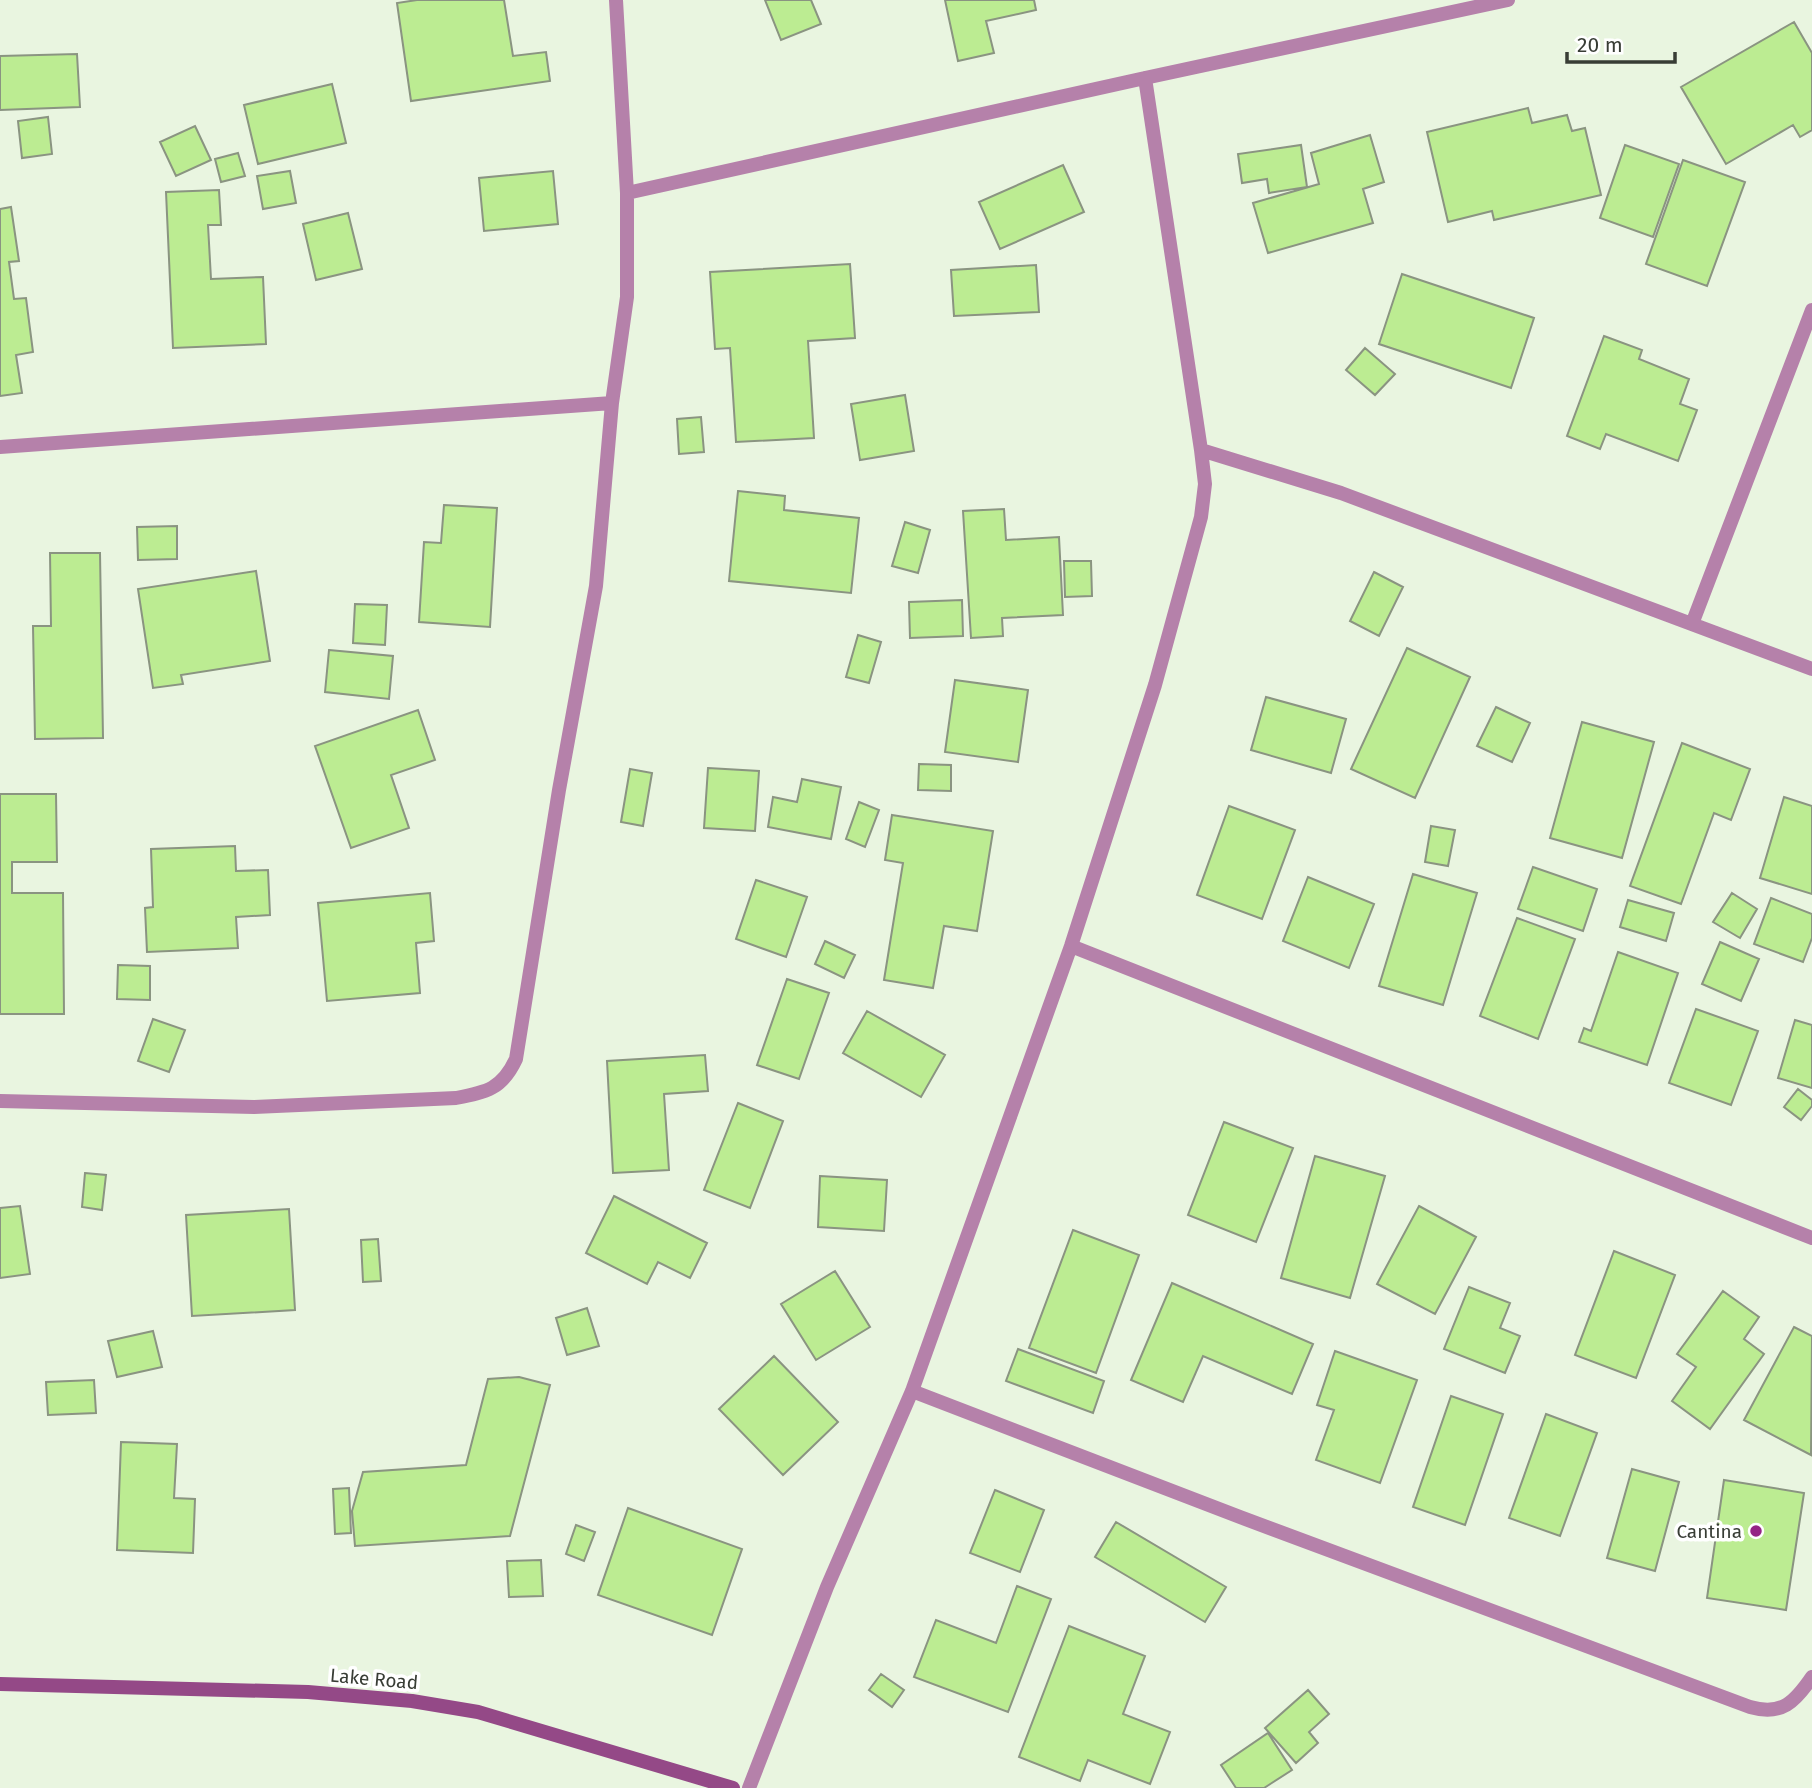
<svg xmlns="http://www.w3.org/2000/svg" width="1812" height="1788" font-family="'Fira Sans',sans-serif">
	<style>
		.building { fill: #bcec92; stroke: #8a9481; stroke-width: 2 }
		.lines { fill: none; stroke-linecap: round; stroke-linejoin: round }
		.street { stroke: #b581aa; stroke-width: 14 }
		.secondary { stroke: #944987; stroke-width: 14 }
		.poi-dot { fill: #942485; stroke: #fff; stroke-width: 2.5 }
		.labels { text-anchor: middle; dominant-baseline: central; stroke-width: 7; stroke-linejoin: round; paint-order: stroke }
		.poi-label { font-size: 19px; fill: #383d35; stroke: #fff; text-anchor: end }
		.street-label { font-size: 19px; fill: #383d35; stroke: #fff }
	</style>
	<rect width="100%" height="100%" fill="#e9f5e0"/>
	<path class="building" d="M417 0H504L513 56 546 52 550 81 411 101 397 3Z
		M765 0H811L821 24 781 40Z
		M945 0H1034L1036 10 986 21 994 53 958 61Z
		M1794 22 1812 53V130L1800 137 1793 125 1726 164 1681 87Z
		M77 54 80 107 0 110V56Z
		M332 84 346 143 258 164 244 105Z
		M1528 108 1532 123 1567 115 1572 131 1585 128 1601 195 1494 220 1492 211 1448 222 1427 132Z
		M48 117 52 154 22 158 18 121Z
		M195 126 211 160 176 176 160 142Z
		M1370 135 1384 182 1363 189 1373 223 1268 253 1253 203 1319 184 1311 153Z
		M1301 145 1307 187 1269 193 1267 179 1242 183 1238 154Z
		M1625 145 1679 164 1653 237 1600 218Z
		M238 153 245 176 221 182 215 159Z
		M1683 160 1745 182 1707 286 1646 264Z
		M1063 165 1084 212 1000 249 979 202Z
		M290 171 296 203 263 209 257 176Z
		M553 171 558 224 484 231 479 178Z
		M219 190 221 225H208L211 279 263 277 266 344 173 348 166 192Z
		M11 207 19 261 9 262 14 299 26 298 33 352 16 355 22 393 0 396V209Z
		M348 213 362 269 316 280 303 224Z
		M850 264 855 338 808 341 814 438 736 442 730 348 715 349 710 272Z
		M1036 265 1039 312 954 316 951 270Z
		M1402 274 1534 318 1511 388 1379 344Z
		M1604 336 1642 350 1639 359 1689 379 1680 404 1697 410 1678 461 1606 434 1600 449 1567 436Z
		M1365 348 1395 374 1375 395 1346 370Z
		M905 395 914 451 860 460 851 404Z
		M701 417 704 452 679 454 677 419Z
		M738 491 785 496 784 510 859 518 851 593 729 581Z
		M444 505 497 508 490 627 419 622 424 542 441 543Z
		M1004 509 1006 540 1059 537 1063 615 1002 618 1003 636 971 638 963 511Z
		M905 522 930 530 918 573 892 566Z
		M177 526V559L138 560 137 527Z
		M50 553H100L103 738 35 739 33 626H51Z
		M1064 561H1091L1092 596 1065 597Z
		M256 571 270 661 181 675 183 684 153 688 138 589Z
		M1374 572 1403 587 1379 636 1350 621Z
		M962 600 963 636 910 638 909 602Z
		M355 604 387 605 385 645 353 643Z
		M858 635 881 642 869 683 846 677Z
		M1407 648 1470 677 1415 798 1351 769Z
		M329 650 393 656 389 699 325 692Z
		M955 680 1028 690 1018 762 945 752Z
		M1266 697 1346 719 1331 773 1251 750Z
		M1496 707 1530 723 1512 762 1477 746Z
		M418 710 435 760 391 775 409 828 351 848 315 746Z
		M1582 722 1654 742 1622 858 1550 838Z
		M1682 743 1750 769 1731 820 1714 813 1681 904 1630 886Z
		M919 764 951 765V791L918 790Z
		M708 768 759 771 755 831 704 828Z
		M630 769 652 773 643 826 621 822Z
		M802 779 841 787 831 839 768 827 773 797 797 802Z
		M0 794H56L57 862H12V893H63L64 1014H0Z
		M1784 797 1812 806V894L1760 878Z
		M859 802 879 810 865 847 846 839Z
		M1229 806 1295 830 1262 919 1197 895Z
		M892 815 993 831 977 931 944 926 933 988 884 980 903 863 885 860Z
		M1431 826 1455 830 1448 866 1425 862Z
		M235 846 236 871 268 870 270 915 236 917 238 948 147 952 145 908 153 907 151 849Z
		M1533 867 1597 889 1583 931 1518 909Z
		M1413 874 1477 893 1443 1005 1379 986Z
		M1308 877 1374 904 1349 968 1283 941Z
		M756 880 807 897 786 957 736 939Z
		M430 893 434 941 416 943 420 993 327 1001 318 903Z
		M1732 893 1757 909 1740 938 1713 922Z
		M1771 898 1812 914V938L1803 962 1754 944Z
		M1628 900 1674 913 1666 941 1620 927Z
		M1517 918 1575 939 1538 1039 1480 1016Z
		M825 941 855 955 844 978 815 964Z
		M1720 942 1759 959 1741 1001 1702 984Z
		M1618 952 1678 973 1647 1065 1579 1042 1584 1028 1591 1031Z
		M118 965 150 966V1000L117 999Z
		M787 979 829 993 799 1079 757 1065Z
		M1696 1009 1758 1031 1731 1105 1669 1083Z
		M867 1011 945 1055 921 1097 843 1053Z
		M153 1019 185 1030 169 1072 138 1061Z
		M1795 1020 1812 1025V1088L1778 1078Z
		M705 1055 708 1091 664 1094 669 1170 613 1173 607 1061Z
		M1798 1089 1812 1100V1106L1801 1120 1784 1107Z
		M738 1103 783 1121 750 1208 704 1190Z
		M1224 1122 1293 1148 1256 1242 1188 1215Z
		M1315 1156 1385 1176 1350 1298 1281 1278Z
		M85 1173 106 1175 102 1210 82 1207Z
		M820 1176 887 1180 884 1231 818 1227Z
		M614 1196 707 1243 690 1278 658 1262 647 1284 586 1253Z
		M20 1206 30 1274 0 1278V1208Z
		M1419 1206 1476 1237 1435 1314 1377 1284Z
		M289 1209 295 1310 192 1316 186 1215Z
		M1073 1230 1139 1255 1096 1373 1029 1348Z
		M378 1239 381 1281 363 1282 361 1240Z
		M1614 1251 1675 1275 1636 1378 1575 1355Z
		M835 1271 870 1327 816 1360 781 1304Z
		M1172 1283 1313 1344 1292 1394 1203 1356 1183 1402 1131 1380Z
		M1469 1287 1510 1303 1500 1328 1520 1336 1505 1373 1444 1349Z
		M1723 1291 1759 1317 1744 1339 1764 1354 1710 1429 1672 1401 1696 1367 1677 1354Z
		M587 1308 599 1346 567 1355 556 1318Z
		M1794 1327 1812 1336 1811 1455 1744 1420Z
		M153 1331 162 1367 117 1377 108 1341Z
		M1018 1349 1104 1381 1093 1413 1006 1381Z
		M1335 1351 1417 1380 1380 1483 1316 1460 1334 1410 1317 1405Z
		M774 1356 838 1422 783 1475 719 1409Z
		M519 1377 550 1385 510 1536 355 1546 352 1511 363 1472 466 1465 488 1379Z
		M94 1380 96 1413 48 1415 46 1382Z
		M1451 1396 1503 1414 1465 1525 1413 1507Z
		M1546 1414 1597 1433 1560 1536 1509 1518Z
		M121 1442 177 1444 174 1498 195 1499 193 1553 117 1550Z
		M1632 1469 1679 1482 1655 1571 1607 1558Z
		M1724 1480 1804 1493 1786 1610 1707 1598Z
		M349 1488 351 1533 335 1534 333 1489Z
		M995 1490 1044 1510 1020 1572 970 1553Z
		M628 1508 742 1549 712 1635 598 1595Z
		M1116 1522 1226 1587 1205 1622 1095 1557Z
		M576 1525 595 1532 584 1561 566 1554Z
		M541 1560 543 1596 509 1597 507 1561Z
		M1017 1586 1051 1599 1008 1712 914 1677 936 1620 996 1643Z
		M1069 1626 1145 1656 1123 1714 1170 1732 1150 1784 1088 1760 1080 1781 1019 1757Z
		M881 1674 904 1690 892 1707 869 1690Z
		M1308 1690 1329 1714 1309 1732 1318 1743 1296 1763 1265 1728Z
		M1268 1733 1292 1770 1264 1788H1236L1221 1765Z"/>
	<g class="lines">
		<path class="street" d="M627 193 1145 78 1508 0
			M0 447 612 403
			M1201 450 1341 493 1812 669
			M1692 624 1812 310
			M1071 946 1812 1238
			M0 1101 254 1107 456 1098C487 1092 502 1089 516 1059L559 790 596 586 612 403 627 297V193L616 0
			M912 1391 1240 1517 1750 1707C1782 1716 1795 1702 1812 1677
			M749 1788 827 1587 912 1391 1071 946 1155 685 1201 517 1205 484 1201 450 1145 78"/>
		<path class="secondary" d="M0 1684 308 1692 412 1701 478 1712 733 1788"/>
	</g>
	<circle class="poi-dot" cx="1756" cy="1531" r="7"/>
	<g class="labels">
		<g class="poi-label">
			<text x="1742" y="1531">Cantina</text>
		</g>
		<g class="street-label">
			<text transform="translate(374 1679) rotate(5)">Lake Road</text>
		</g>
	</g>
	<path d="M1567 52v10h108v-10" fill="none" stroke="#383d35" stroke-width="3.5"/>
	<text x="1577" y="52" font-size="21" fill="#383d35" stroke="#ffffff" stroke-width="5" paint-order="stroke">20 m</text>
</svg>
